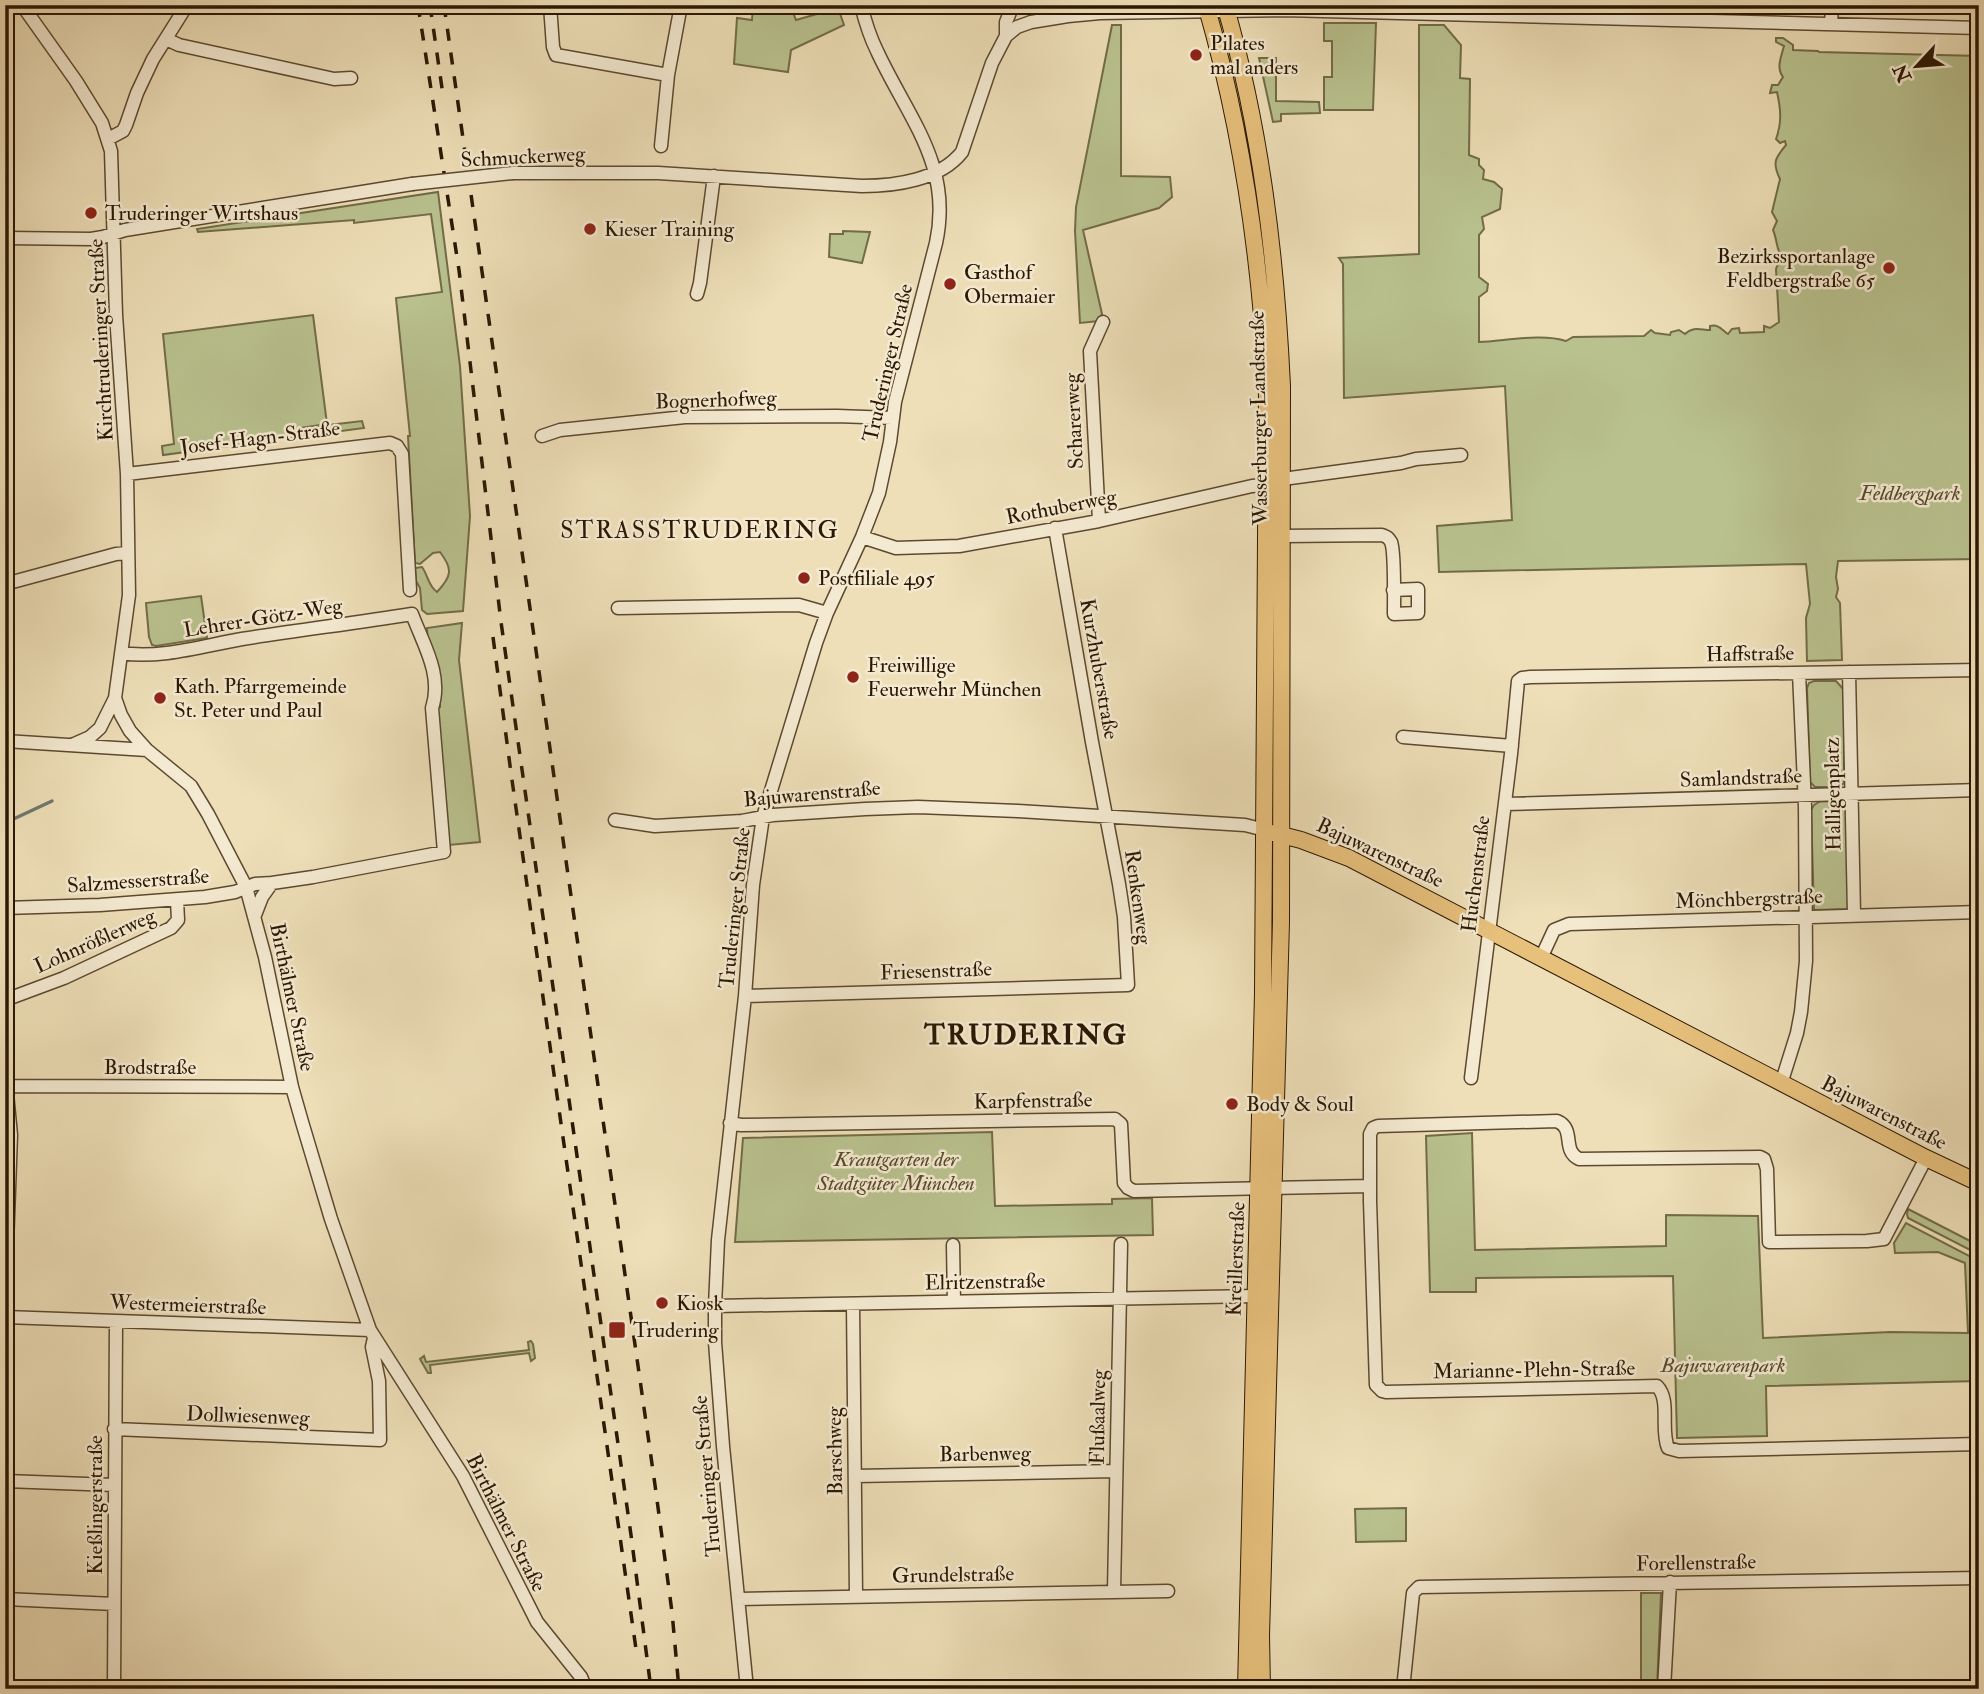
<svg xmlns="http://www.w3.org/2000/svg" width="1984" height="1694" font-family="'IM FELL Double Pica',serif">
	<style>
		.green { fill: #b9c28f; stroke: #726c48; stroke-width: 2 }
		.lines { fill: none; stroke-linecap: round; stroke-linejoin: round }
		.stream { stroke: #707970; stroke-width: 3.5 }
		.minor-casing { stroke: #5c4930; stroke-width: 15 }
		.major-casing { stroke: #2b1702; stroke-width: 18 }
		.minor { stroke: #f4ead1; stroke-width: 12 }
		.major { stroke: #e7c07c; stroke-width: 16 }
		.rail { stroke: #2b1702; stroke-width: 3.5; stroke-dasharray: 12 12; stroke-linecap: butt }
		.minor-bridge-casing { stroke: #5c4930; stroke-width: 15; stroke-linecap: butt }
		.minor-bridge { stroke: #f4ead1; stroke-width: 12 }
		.poi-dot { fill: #8f2418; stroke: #f4ead1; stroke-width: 2.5 }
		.labels { text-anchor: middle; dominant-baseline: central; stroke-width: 5; stroke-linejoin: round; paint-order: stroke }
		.poi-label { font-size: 21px; fill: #2b1702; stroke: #f4ead1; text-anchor: start }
		.street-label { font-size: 21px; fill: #2b1702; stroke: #f4ead1 }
		.park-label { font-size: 21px; font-style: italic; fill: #564a2c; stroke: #f4ead1 }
		.quarter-label { font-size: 24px; letter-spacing: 2px; fill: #2b1702; stroke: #f4ead1 }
		.district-label { font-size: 28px; font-weight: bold; letter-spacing: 2px; fill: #2b1702; stroke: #f4ead1 }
	</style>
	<rect width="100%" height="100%" fill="#eedfb8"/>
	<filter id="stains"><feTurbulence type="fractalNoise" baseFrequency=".00286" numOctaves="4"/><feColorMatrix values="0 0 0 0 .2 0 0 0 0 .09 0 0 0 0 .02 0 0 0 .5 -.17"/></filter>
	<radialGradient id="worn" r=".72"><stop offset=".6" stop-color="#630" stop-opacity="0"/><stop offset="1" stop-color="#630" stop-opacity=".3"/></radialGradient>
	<path class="green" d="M753 5H790L796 20 838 8 844 25 791 50 788 72 734 64 737 18 752 20Z
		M1324 23H1376L1373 110H1324V77H1332V41H1324Z
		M1112 25H1121V176L1170 177 1172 197 1159 208 1083 230 1102 314 1099 321 1080 323 1075 231 1076 207Z
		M1419 25H1444L1461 45 1460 78 1470 79 1469 155 1479 159V165L1484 170 1483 179 1494 182 1502 189 1500 209 1482 217 1484 229 1479 235V277L1488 284 1487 291 1479 297V342C1505 341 1542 333 1566 341L1573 337 1644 336 1651 330 1655 333 1670 335 1671 332 1679 330 1685 334C1693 326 1701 330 1710 330V326C1719 324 1722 330 1728 334L1732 329 1739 328 1740 333 1764 332V326L1770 328 1779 322 1776 269 1781 256C1776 247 1777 239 1773 230L1777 221 1772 212 1780 179C1772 163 1775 158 1786 145L1785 141 1780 143 1776 139C1782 123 1781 110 1777 92L1770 93 1772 85H1778L1783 77C1776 68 1781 57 1784 46L1776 42V38H1783L1793 45V50L1818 51 1819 52 1979 56V559L1838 561 1836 577 1838 589 1836 597 1840 603 1842 660 1807 661 1806 618 1810 604 1806 564 1439 572 1437 526 1512 520 1505 386 1344 398 1343 264 1339 258 1419 254Z
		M1259 58H1276V101L1319 102 1320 113 1281 114V121L1273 122Z
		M438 192 460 366 470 516 463 611 427 614 422 610 420 588 416 581 415 568 422 567C428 575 428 586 437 592 452 576 453 569 440 552L433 553 420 564 415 563 408 436H410L396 298 442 292 431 214 354 223V220L198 232 197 229Z
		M843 231 870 232 862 263 829 257 830 234H843Z
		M313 315 327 424 294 429 362 421 364 428 163 455 162 446 174 444 163 334Z
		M201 596 207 638 156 646 152 645 149 637 146 603Z
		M462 623 459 660 480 842 449 845 437 707H440V685L428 645 427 628Z
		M1814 681H1836L1844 690V783L1839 787H1815L1810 782 1807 688 1809 683Z
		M1821 801 1841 802 1847 812 1849 909 1814 910 1811 810 1814 805Z
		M992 1132 995 1206 1112 1204V1199L1152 1198 1153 1235 735 1242 743 1138Z
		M1472 1133 1475 1250 1666 1246V1215L1758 1216 1763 1338 1890 1332 1968 1333 1965 1263 1938 1252 1895 1253 1894 1243 1906 1223 1979 1261V1381L1766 1386 1767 1436 1677 1438 1673 1276 1476 1278V1292H1430L1426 1136Z
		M1908 1209 1974 1243 1970 1250 1908 1218 1907 1214Z
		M531 1341 533 1344 535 1358 531 1361 529 1353 430 1365 431 1373H428L420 1359 424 1356 426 1362 529 1350 528 1342Z
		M1406 1508V1541L1356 1542 1355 1509Z
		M1641 1593H1661L1657 1689H1641Z"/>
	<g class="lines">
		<path class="stream" d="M5 823 52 801"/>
		<g class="minor-casing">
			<path id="minor" d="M22 5 76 81 102 123 111 151 116 315 127 474 129 595 115 698 100 728 90 737 72 745
				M550 5 553 47 556 55 668 75
				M1831 24 1832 5
				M1006 36 1017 27 1031 22 1068 16 1100 13 1284 10 1979 28
				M166 39 179 45 334 79 351 78
				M108 139 123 131 126 125 137 93 153 59 187 5
				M661 146 668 75 681 5
				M513 173H658L862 186C895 186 940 180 962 152L992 63 1006 36V22L1013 5
				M5 238 91 239 103 237 125 230 412 184
				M697 294 700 283 714 176
				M542 436 560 430 685 417 837 416 892 418
				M127 474 390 443 397 446 402 454 410 590
				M1283 479 1401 463 1416 459 1461 455
				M1099 521 1090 351 1103 322
				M1283 536 1382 535C1387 537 1388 537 1391 542 1395 551 1394 600 1394 614L1418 613V589L1393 590
				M862 537 896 548 959 546 1099 521 1252 486 1267 485
				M5 584 116 554 127 553
				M618 608 799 605 827 613
				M1849 672 1854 914
				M115 698 121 715 130 731 147 750 191 786 208 814 246 887 265 957 292 1087 302 1122 331 1219 370 1330 463 1476 537 1622 581 1677 586 1689
				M1403 737 1512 746
				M5 741 147 750
				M1505 804 1979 790
				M615 820 655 826 742 821 773 815 865 809 918 807 1018 811 1245 825 1265 830
				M5 908 100 905 205 897 235 892 255 884 272 883 313 877 444 852 432 708C443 675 423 644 412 614 356 623 299 630 242 639 202 646 161 659 121 653
				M255 915 262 897 272 883
				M1541 958 1554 930 1569 924 1979 912
				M745 996 1128 985 1124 917 1119 884 1092 742 1055 528
				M5 1000 64 978 171 928 178 920 177 900
				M5 1073 11 1135 5 1300
				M1471 1078 1511 754 1518 681 1522 678 1530 677 1979 670
				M1781 1084 1797 1033 1801 1012 1806 961 1805 806 1799 673
				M7 1086 292 1087
				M730 1123 741 1125 1115 1119 1121 1124 1124 1183 1128 1188 1134 1191 1370 1186
				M1926 1158 1884 1239 1867 1241 1769 1242 1767 1169 1764 1159 1760 1157 1579 1159C1561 1150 1576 1129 1557 1121L1378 1126 1373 1128 1370 1134V1201L1376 1385 1382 1391 1386 1392 1657 1386C1671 1400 1660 1429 1668 1448L1679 1451 1979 1444
				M953 1245 954 1302
				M853 1304 856 1596
				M715 1306 1256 1296
				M5 1317 370 1330
				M114 1429 380 1440 379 1381 372 1347 374 1338
				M855 1476 1116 1471
				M5 1481 114 1485
				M1114 1591 1121 1244
				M5 1599 114 1604
				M739 1599 1168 1591
				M114 1689 116 1322
				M747 1689 723 1446 715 1342V1306L718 1240 745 996 753 885 763 817 816 643 827 613 862 537 879 493 890 442 895 402 936 243C953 165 908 118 877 51 870 37 865 21 861 5
				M1403 1689 1413 1593 1419 1587 1979 1578
				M1664 1689 1670 1582"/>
		</g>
		<g class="major-casing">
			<path id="major" d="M1206 5C1242 130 1260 256 1267 386L1263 993 1246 1689
				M1225 5C1261 129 1276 257 1282 386L1281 922 1261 1636 1262 1689
				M1274 833 1301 840 1349 858 1926 1158 1979 1183"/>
		</g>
		<use href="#minor" class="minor"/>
		<use href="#major" class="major"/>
		<path class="rail" d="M418 5 459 270 501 622 631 1535 651 1689
			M430 5 443 95
			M444 5 655 1485 672 1612 679 1689
			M493 637 511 773 636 1649"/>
		<g class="minor-bridge-casing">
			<path id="minor-bridge" d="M412 184 513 173"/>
		</g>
		<use href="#minor-bridge" class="minor-bridge"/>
	</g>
	<g class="poi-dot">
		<circle cx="1196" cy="55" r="7"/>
		<circle cx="91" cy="213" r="7"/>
		<circle cx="590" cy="229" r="7"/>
		<circle cx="1889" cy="268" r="7"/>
		<circle cx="950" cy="284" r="7"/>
		<circle cx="804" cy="578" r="7"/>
		<circle cx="853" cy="677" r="7"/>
		<circle cx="160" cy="698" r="7"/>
		<circle cx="1232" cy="1104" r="7"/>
		<circle cx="662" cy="1303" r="7"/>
		<rect x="608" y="1321" width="18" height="18" rx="3.5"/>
	</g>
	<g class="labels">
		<g class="poi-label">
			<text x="1210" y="43">Pilates<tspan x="1210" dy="24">mal anders</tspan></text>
			<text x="105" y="213">Truderinger Wirtshaus</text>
			<text x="604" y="229">Kieser Training</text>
			<text x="1875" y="256" text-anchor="end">Bezirkssportanlage<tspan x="1875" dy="24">Feldbergstraße 65</tspan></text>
			<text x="964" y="272">Gasthof<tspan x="964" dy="24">Obermaier</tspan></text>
			<text x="818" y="578">Postfiliale 495</text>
			<text x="867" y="665">Freiwillige<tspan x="867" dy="24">Feuerwehr München</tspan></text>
			<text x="174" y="686">Kath. Pfarrgemeinde<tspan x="174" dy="24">St. Peter und Paul</tspan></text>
			<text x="1246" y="1104">Body &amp; Soul</text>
			<text x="676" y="1303">Kiosk</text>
			<text x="633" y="1330">Trudering</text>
		</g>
		<g class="street-label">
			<text transform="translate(523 157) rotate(-3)">Schmuckerweg</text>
			<text transform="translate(101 340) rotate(-93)">Kirchtruderinger Straße</text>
			<text transform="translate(888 363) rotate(-77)">Truderinger Straße</text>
			<text transform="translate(716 400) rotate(-2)">Bognerhofweg</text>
			<text transform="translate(1259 418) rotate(-91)">Wasserburger Landstraße</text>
			<text transform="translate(1074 421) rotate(-93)">Scharerweg</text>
			<text transform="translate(260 438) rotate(-7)">Josef-Hagn-Straße</text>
			<text transform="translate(1061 507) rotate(-11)">Rothuberweg</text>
			<text transform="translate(263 618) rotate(-9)">Lehrer-Götz-Weg</text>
			<text transform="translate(1750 654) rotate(-1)">Haffstraße</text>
			<text transform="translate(1099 669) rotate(80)">Kurzhuberstraße</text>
			<text transform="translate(1741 778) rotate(-2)">Samlandstraße</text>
			<text transform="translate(812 794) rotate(-5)">Bajuwarenstraße</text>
			<text transform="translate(1833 794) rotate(-91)">Halligenplatz</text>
			<text transform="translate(1380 853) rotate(25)">Bajuwarenstraße</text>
			<text transform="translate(1476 874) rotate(-83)">Huchenstraße</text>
			<text transform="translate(138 881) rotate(-4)">Salzmesserstraße</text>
			<text transform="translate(1138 897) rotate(82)">Renkenweg</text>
			<text transform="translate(1749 899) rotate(-2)">Mönchbergstraße</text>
			<text transform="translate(735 908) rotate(-84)">Truderinger Straße</text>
			<text transform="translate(95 941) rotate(-24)">Lohnrößlerweg</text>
			<text transform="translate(936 971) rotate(-2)">Friesenstraße</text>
			<text transform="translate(292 997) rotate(78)">Birthälmer Straße</text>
			<text x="150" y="1067">Brodstraße</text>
			<text transform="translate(1033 1101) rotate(-1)">Karpfenstraße</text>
			<text transform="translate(1884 1113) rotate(27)">Bajuwarenstraße</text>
			<text transform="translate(1236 1259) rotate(-88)">Kreillerstraße</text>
			<text transform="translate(985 1282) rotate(-1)">Elritzenstraße</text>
			<text transform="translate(188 1305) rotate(2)">Westermeierstraße</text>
			<text transform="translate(1534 1370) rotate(-1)">Marianne-Plehn-Straße</text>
			<text transform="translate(248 1416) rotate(2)">Dollwiesenweg</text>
			<text transform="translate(1098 1417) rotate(-89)">Flußaalweg</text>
			<text transform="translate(835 1451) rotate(-91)">Barschweg</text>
			<text transform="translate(985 1454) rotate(-1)">Barbenweg</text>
			<text transform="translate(707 1476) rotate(-95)">Truderinger Straße</text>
			<text transform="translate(95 1505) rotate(-90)">Kießlingerstraße</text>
			<text transform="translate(506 1523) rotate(63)">Birthälmer Straße</text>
			<text transform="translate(1696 1563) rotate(-1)">Forellenstraße</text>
			<text transform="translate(953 1575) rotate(-1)">Grundelstraße</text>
		</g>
		<g class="park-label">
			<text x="1910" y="493">Feldbergpark</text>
			<text x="896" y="1159">Krautgarten der<tspan x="896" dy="24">Stadtgüter München</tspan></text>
			<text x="1723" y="1365">Bajuwarenpark</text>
		</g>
		<g class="quarter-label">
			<text x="700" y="530">STRASSTRUDERING</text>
		</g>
		<g class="district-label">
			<text x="1026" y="1035">TRUDERING</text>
		</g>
	</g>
	<rect width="1984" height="1694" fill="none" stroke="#eedfb8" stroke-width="28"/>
	<rect x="7" y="7" width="1970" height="1680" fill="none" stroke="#2b1702" stroke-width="3.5"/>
	<rect x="14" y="14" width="1956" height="1666" fill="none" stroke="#2b1702" stroke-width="2"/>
	<g transform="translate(1917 66) rotate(244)" stroke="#f4ead1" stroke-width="5" paint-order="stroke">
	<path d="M0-5L12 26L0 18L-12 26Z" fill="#2b1702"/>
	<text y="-10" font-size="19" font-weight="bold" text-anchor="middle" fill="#2b1702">N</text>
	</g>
	<rect width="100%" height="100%" filter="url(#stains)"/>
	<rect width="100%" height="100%" fill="url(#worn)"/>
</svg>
